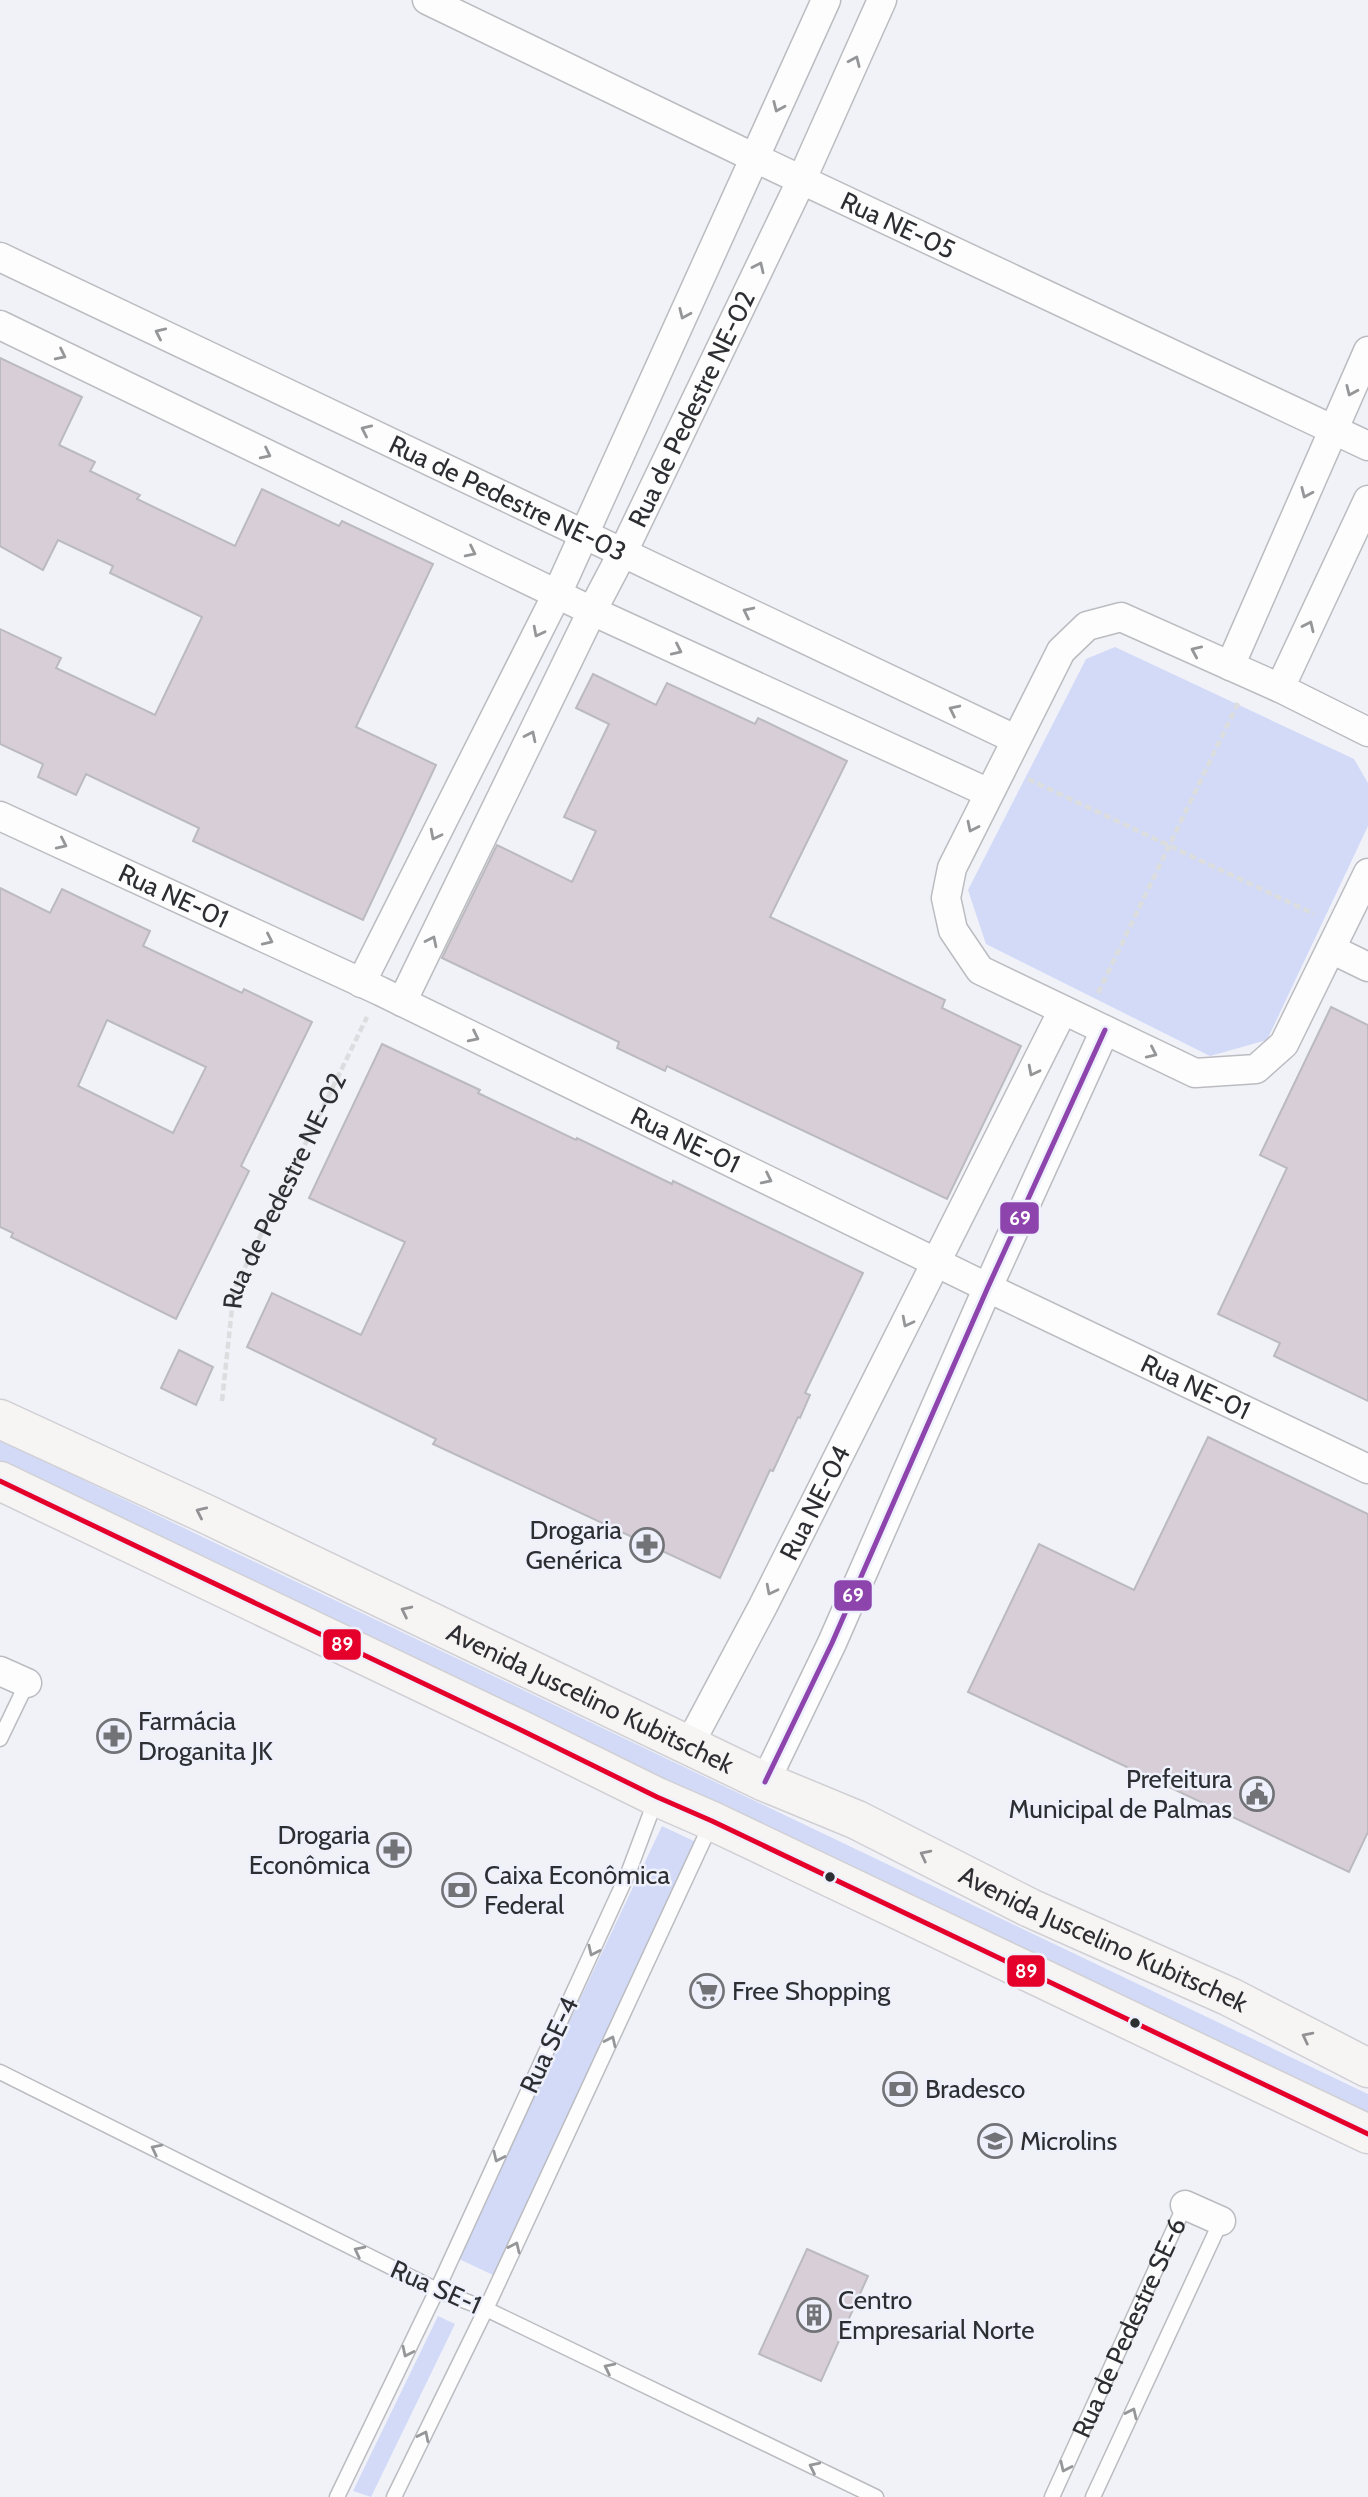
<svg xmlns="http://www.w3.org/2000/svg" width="1368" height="2497" font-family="Cabin,sans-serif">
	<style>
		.green { fill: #d2daf7 }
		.building { fill: #d7ced7; stroke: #bbbabe; stroke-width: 2; fill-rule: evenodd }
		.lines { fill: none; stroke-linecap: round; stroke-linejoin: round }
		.lane-casing { stroke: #bbbcc0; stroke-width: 17 }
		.street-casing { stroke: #bbbcc0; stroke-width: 31 }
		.primary-casing { stroke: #d0d0d4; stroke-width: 41 }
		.path { stroke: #dcddde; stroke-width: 4.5; stroke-dasharray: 7 3.5; stroke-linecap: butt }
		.lane { stroke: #fdfdfe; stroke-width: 14 }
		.street { stroke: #fdfdfe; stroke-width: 28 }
		.primary { stroke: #f7f4f4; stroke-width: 38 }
		.bus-1-casing { stroke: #eef1fb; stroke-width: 10 }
		.bus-2-casing { stroke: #eef1fb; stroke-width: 10 }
		.bus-1 { stroke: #e4002b; stroke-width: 5 }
		.bus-2 { stroke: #8e44ad; stroke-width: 5 }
		.oneway { stroke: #959698 }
		.oneway2 { stroke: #929193 }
		.bus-dot { fill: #2d2e32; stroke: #eef1fb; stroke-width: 2.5 }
		.labels { text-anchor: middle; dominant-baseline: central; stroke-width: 5; stroke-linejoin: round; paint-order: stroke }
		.street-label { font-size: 26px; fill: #2d2e32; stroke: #eef1fb }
		.poi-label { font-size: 26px; fill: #2d2e32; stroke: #eef1fb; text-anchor: start }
		.line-badge { stroke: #eef1fb; stroke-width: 2.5 }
		.badge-label { font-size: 19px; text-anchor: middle; font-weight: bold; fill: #fff }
	</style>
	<rect width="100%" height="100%" fill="#f1f2f8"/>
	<path class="green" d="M1115 647 1354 759 1368 783V826L1267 1040 1210 1056 986 944 968 890 1086 659Z
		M0 1440 1368 2094V2122L0 1468Z
		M662 1826 698 1843 493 2275 457 2258Z
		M438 2316 455 2324 371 2497 353 2491Z"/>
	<path class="building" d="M0 358 82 397 59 445 95 462 90 471 140 495 137 499 235 546 262 489 339 526 342 521 433 564 356 727 436 765 363 920 193 841 199 828 86 774 76 795 38 777 43 764 0 744V629L61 658 56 668 155 715 202 617 110 573 113 566 58 540 43 570 0 546Z
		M593 674 656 705 667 683 755 724 758 718 847 761 770 917 945 1000 942 1008 1021 1046 947 1199 667 1066 665 1071 617 1048 619 1042 442 958 497 845 572 882 596 831 564 817 609 724 576 708Z
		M0 888 50 913 62 889 150 931 143 946 242 993 244 989 312 1022 241 1166 249 1171 176 1319 11 1237 13 1233 0 1227ZM107 1020 206 1067 173 1133 78 1086Z
		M1331 1007 1368 1025V1401L1274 1356 1280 1343 1218 1314 1287 1168 1260 1155Z
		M382 1044 480 1090 478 1093 576 1140 577 1138 672 1184 673 1181 863 1273 805 1393 810 1395 800 1418 798 1417 773 1471 770 1470 720 1578 433 1444 436 1439 247 1347 272 1293 361 1335 405 1242 309 1198Z
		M179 1350 213 1367 196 1405 161 1388Z
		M1208 1437 1368 1514V1832L1349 1872 968 1692 1039 1544 1134 1590Z
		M807 2249 868 2276 821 2381 759 2354Z"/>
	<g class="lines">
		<g class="lane-casing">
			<g id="lane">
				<path d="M0 1739 27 1683"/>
				<path d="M0 2072 437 2290 486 2309 876 2497"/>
				<path d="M337 2497 437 2290 629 1871 656 1799"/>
				<path d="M394 2497 486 2309 712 1822"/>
				<path id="s2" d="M1052 2497 1185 2205"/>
				<path d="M1093 2497 1221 2221"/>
			</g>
		</g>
		<g class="street-casing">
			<g id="street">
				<path id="s3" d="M427 0 755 158 1368 446"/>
				<path id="s4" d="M0 257 1015 739"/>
				<path d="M0 325 592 611 989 793"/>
				<path d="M1230 666 1368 351"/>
				<path d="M1280 688 1368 500"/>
				<path d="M1368 732 1280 688 1121 617 1087 626 1061 651 952 868 946 898 953 930 980 970 1195 1073 1256 1069 1284 1044 1368 873"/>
				<path id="s5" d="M0 816 380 991 1005 1296 1368 1469"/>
				<path d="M1331 949 1368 967"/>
				<path d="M361 983 557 594 826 0"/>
				<path id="s6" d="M402 1002 592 611 623 552 802 179 882 0"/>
				<path d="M0 1671 27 1683"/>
				<path id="s7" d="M689 1745 763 1606 1063 1010"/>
				<path d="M765 1782 832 1643 988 1287 1105 1030"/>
				<path d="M1185 2205 1221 2221"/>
			</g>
		</g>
		<g class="primary-casing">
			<g id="primary">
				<path id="s8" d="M0 1419 206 1514 765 1782 857 1820 1030 1908 1230 1997 1368 2068"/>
				<path d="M0 1481 523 1731 657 1797 712 1821 1368 2134"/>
			</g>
		</g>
		<g class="path">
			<path d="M1028 779 1314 914"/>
			<path d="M1098 993 1239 701"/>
			<path id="s1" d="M222 1401 234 1290 367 1017"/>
		</g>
		<use href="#lane" class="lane"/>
		<use href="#street" class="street"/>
		<use href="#primary" class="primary"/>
		<g class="bus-1-casing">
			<path id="bus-1" d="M0 1481 523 1731 657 1797 712 1821 1368 2134"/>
		</g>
		<g class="bus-2-casing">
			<path id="bus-2" d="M765 1782 832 1643 988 1287 1105 1030"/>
		</g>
		<use href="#bus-1" class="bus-1"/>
		<use href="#bus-2" class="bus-2"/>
	</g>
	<defs><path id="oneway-chevron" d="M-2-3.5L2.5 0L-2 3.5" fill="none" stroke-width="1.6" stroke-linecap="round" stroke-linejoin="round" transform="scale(1.75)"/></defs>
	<g class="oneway">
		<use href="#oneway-chevron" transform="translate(855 61) rotate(-66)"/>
		<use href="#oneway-chevron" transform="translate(778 107) rotate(114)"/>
		<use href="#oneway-chevron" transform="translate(759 267) rotate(-65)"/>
		<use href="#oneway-chevron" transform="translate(684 314) rotate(114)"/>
		<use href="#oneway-chevron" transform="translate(160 333) rotate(-155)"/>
		<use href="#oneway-chevron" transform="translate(61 355) rotate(26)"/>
		<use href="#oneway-chevron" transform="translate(1351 391) rotate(114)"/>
		<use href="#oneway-chevron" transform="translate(366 430) rotate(-155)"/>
		<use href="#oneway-chevron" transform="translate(266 454) rotate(26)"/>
		<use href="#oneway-chevron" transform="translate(1306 493) rotate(114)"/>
		<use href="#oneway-chevron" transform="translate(471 552) rotate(26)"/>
		<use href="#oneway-chevron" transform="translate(748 612) rotate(-154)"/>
		<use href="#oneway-chevron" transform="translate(1309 626) rotate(-65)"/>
		<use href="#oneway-chevron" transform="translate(538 632) rotate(117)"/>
		<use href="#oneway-chevron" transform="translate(677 650) rotate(25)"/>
		<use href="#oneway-chevron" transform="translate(1196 651) rotate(-156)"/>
		<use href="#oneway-chevron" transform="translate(954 710) rotate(-154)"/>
		<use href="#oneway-chevron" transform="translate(531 736) rotate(-64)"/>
		<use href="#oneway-chevron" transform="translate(972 827) rotate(116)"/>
		<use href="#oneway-chevron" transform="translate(435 835) rotate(117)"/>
		<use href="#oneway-chevron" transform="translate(62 844) rotate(25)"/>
		<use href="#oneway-chevron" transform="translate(268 940) rotate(25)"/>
		<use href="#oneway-chevron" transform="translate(432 941) rotate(-64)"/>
		<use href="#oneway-chevron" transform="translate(474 1037) rotate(26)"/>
		<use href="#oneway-chevron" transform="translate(1152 1053) rotate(25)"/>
		<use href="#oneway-chevron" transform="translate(1033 1071) rotate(117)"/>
		<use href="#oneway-chevron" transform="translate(767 1179) rotate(26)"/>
		<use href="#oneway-chevron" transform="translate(907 1322) rotate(117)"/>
		<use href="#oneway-chevron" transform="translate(771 1590) rotate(117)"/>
		<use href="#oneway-chevron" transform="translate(593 1951) rotate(115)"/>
		<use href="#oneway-chevron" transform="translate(611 2041) rotate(-65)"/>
		<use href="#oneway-chevron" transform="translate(156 2149) rotate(-153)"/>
		<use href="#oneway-chevron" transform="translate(498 2157) rotate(115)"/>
		<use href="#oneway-chevron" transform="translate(515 2247) rotate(-65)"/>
		<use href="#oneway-chevron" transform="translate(359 2251) rotate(-153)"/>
		<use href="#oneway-chevron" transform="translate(407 2352) rotate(116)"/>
		<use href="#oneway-chevron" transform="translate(609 2368) rotate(-154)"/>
		<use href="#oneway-chevron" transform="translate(1132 2413) rotate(-65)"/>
		<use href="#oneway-chevron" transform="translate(424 2436) rotate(-64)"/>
		<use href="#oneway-chevron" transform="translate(814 2467) rotate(-154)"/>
		<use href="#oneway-chevron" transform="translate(1065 2467) rotate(115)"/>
	</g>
	<g class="oneway2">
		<use href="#oneway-chevron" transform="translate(201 1512) rotate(-155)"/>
		<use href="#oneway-chevron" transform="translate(406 1611) rotate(-154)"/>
		<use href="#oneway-chevron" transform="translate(925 1855) rotate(-153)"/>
		<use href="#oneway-chevron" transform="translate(1307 2037) rotate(-153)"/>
	</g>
	<defs>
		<g id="pharmacy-ring" transform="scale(1.75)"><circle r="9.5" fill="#eef1fb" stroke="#727377" stroke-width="1.5"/><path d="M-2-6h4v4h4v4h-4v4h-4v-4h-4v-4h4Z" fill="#727377"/></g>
		<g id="civic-ring" transform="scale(1.75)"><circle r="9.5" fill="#eef1fb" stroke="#727377" stroke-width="1.5"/><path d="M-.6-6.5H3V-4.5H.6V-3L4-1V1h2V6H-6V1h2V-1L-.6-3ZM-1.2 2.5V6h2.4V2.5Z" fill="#727377"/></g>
		<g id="bank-ring" transform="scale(1.75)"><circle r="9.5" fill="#eef1fb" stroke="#727377" stroke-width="1.5"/><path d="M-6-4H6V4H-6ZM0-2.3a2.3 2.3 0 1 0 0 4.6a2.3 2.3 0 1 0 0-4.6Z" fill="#727377"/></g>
		<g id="supermarket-ring" transform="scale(1.75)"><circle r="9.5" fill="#eef1fb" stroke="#727377" stroke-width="1.5"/><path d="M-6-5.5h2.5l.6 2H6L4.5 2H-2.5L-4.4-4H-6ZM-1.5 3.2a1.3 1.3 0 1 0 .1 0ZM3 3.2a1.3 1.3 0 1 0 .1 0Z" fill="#727377"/></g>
		<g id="university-ring" transform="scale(1.75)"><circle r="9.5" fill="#eef1fb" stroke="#727377" stroke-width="1.5"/><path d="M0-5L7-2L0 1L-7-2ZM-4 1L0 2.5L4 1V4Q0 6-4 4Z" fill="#727377"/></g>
		<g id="building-ring" transform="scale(1.75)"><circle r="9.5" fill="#eef1fb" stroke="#727377" stroke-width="1.5"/><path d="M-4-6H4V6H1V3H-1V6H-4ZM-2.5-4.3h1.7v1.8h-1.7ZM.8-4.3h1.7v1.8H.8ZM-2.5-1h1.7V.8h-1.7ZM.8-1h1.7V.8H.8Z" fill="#727377"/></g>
	</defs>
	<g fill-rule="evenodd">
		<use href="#pharmacy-ring" x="647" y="1545"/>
		<use href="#pharmacy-ring" x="114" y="1736"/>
		<use href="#civic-ring" x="1257" y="1794"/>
		<use href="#pharmacy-ring" x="394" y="1850"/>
		<use href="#bank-ring" x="459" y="1890"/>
		<use href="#supermarket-ring" x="707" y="1991"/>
		<use href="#bank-ring" x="900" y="2089"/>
		<use href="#university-ring" x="995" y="2141"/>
		<use href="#building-ring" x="814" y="2315"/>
	</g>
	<g class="bus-dot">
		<circle cx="830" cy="1877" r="6"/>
		<circle cx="1135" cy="2023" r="6"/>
	</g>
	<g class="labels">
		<g class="street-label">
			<text stroke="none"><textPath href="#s3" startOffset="522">Rua NE-05</textPath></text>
			<text stroke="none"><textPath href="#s6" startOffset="660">Rua de Pedestre NE-02</textPath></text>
			<text stroke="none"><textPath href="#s4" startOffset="562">Rua de Pedestre NE-03</textPath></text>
			<text stroke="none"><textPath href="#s5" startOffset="191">Rua NE-01</textPath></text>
			<text stroke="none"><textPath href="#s5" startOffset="758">Rua NE-01</textPath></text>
			<text stroke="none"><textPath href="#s1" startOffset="222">Rua de Pedestre NE-02</textPath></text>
			<text stroke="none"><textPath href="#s5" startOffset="1325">Rua NE-01</textPath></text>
			<text stroke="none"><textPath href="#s7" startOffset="273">Rua NE-04</textPath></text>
			<text stroke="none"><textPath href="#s8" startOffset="653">Avenida Juscelino Kubitschek</textPath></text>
			<text stroke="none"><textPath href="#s8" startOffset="1220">Avenida Juscelino Kubitschek</textPath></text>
			<text transform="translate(549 2045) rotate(-65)">Rua SE-4</text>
			<text transform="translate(436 2287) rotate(24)">Rua SE-1</text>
			<text stroke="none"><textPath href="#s2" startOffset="186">Rua de Pedestre SE-6</textPath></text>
		</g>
		<g class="poi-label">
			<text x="622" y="1530" text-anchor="end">Drogaria<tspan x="622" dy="30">Genérica</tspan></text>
			<text x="138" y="1721">Farmácia<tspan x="138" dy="30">Droganita JK</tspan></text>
			<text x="1232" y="1779" text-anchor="end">Prefeitura<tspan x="1232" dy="30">Municipal de Palmas</tspan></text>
			<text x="370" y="1835" text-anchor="end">Drogaria<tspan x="370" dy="30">Econômica</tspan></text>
			<text x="484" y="1875">Caixa Econômica<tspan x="484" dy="30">Federal</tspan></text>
			<text x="732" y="1991">Free Shopping</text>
			<text x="925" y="2089">Bradesco</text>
			<text x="1020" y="2141">Microlins</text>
			<text x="838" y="2300">Centro<tspan x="838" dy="30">Empresarial Norte</tspan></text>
		</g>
	</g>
	<g class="line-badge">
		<rect x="999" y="1201" width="41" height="34" rx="7" fill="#8e44ad"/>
		<rect x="833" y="1579" width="40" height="33" rx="7" fill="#8e44ad"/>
		<rect x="322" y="1628" width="40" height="33" rx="7" fill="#e4002b"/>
		<rect x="1006" y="1954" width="40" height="34" rx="7" fill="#e4002b"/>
	</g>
	<g class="badge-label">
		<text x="1020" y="1225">69</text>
		<text x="853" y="1602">69</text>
		<text x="342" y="1651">89</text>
		<text x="1026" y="1978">89</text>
	</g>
</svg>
